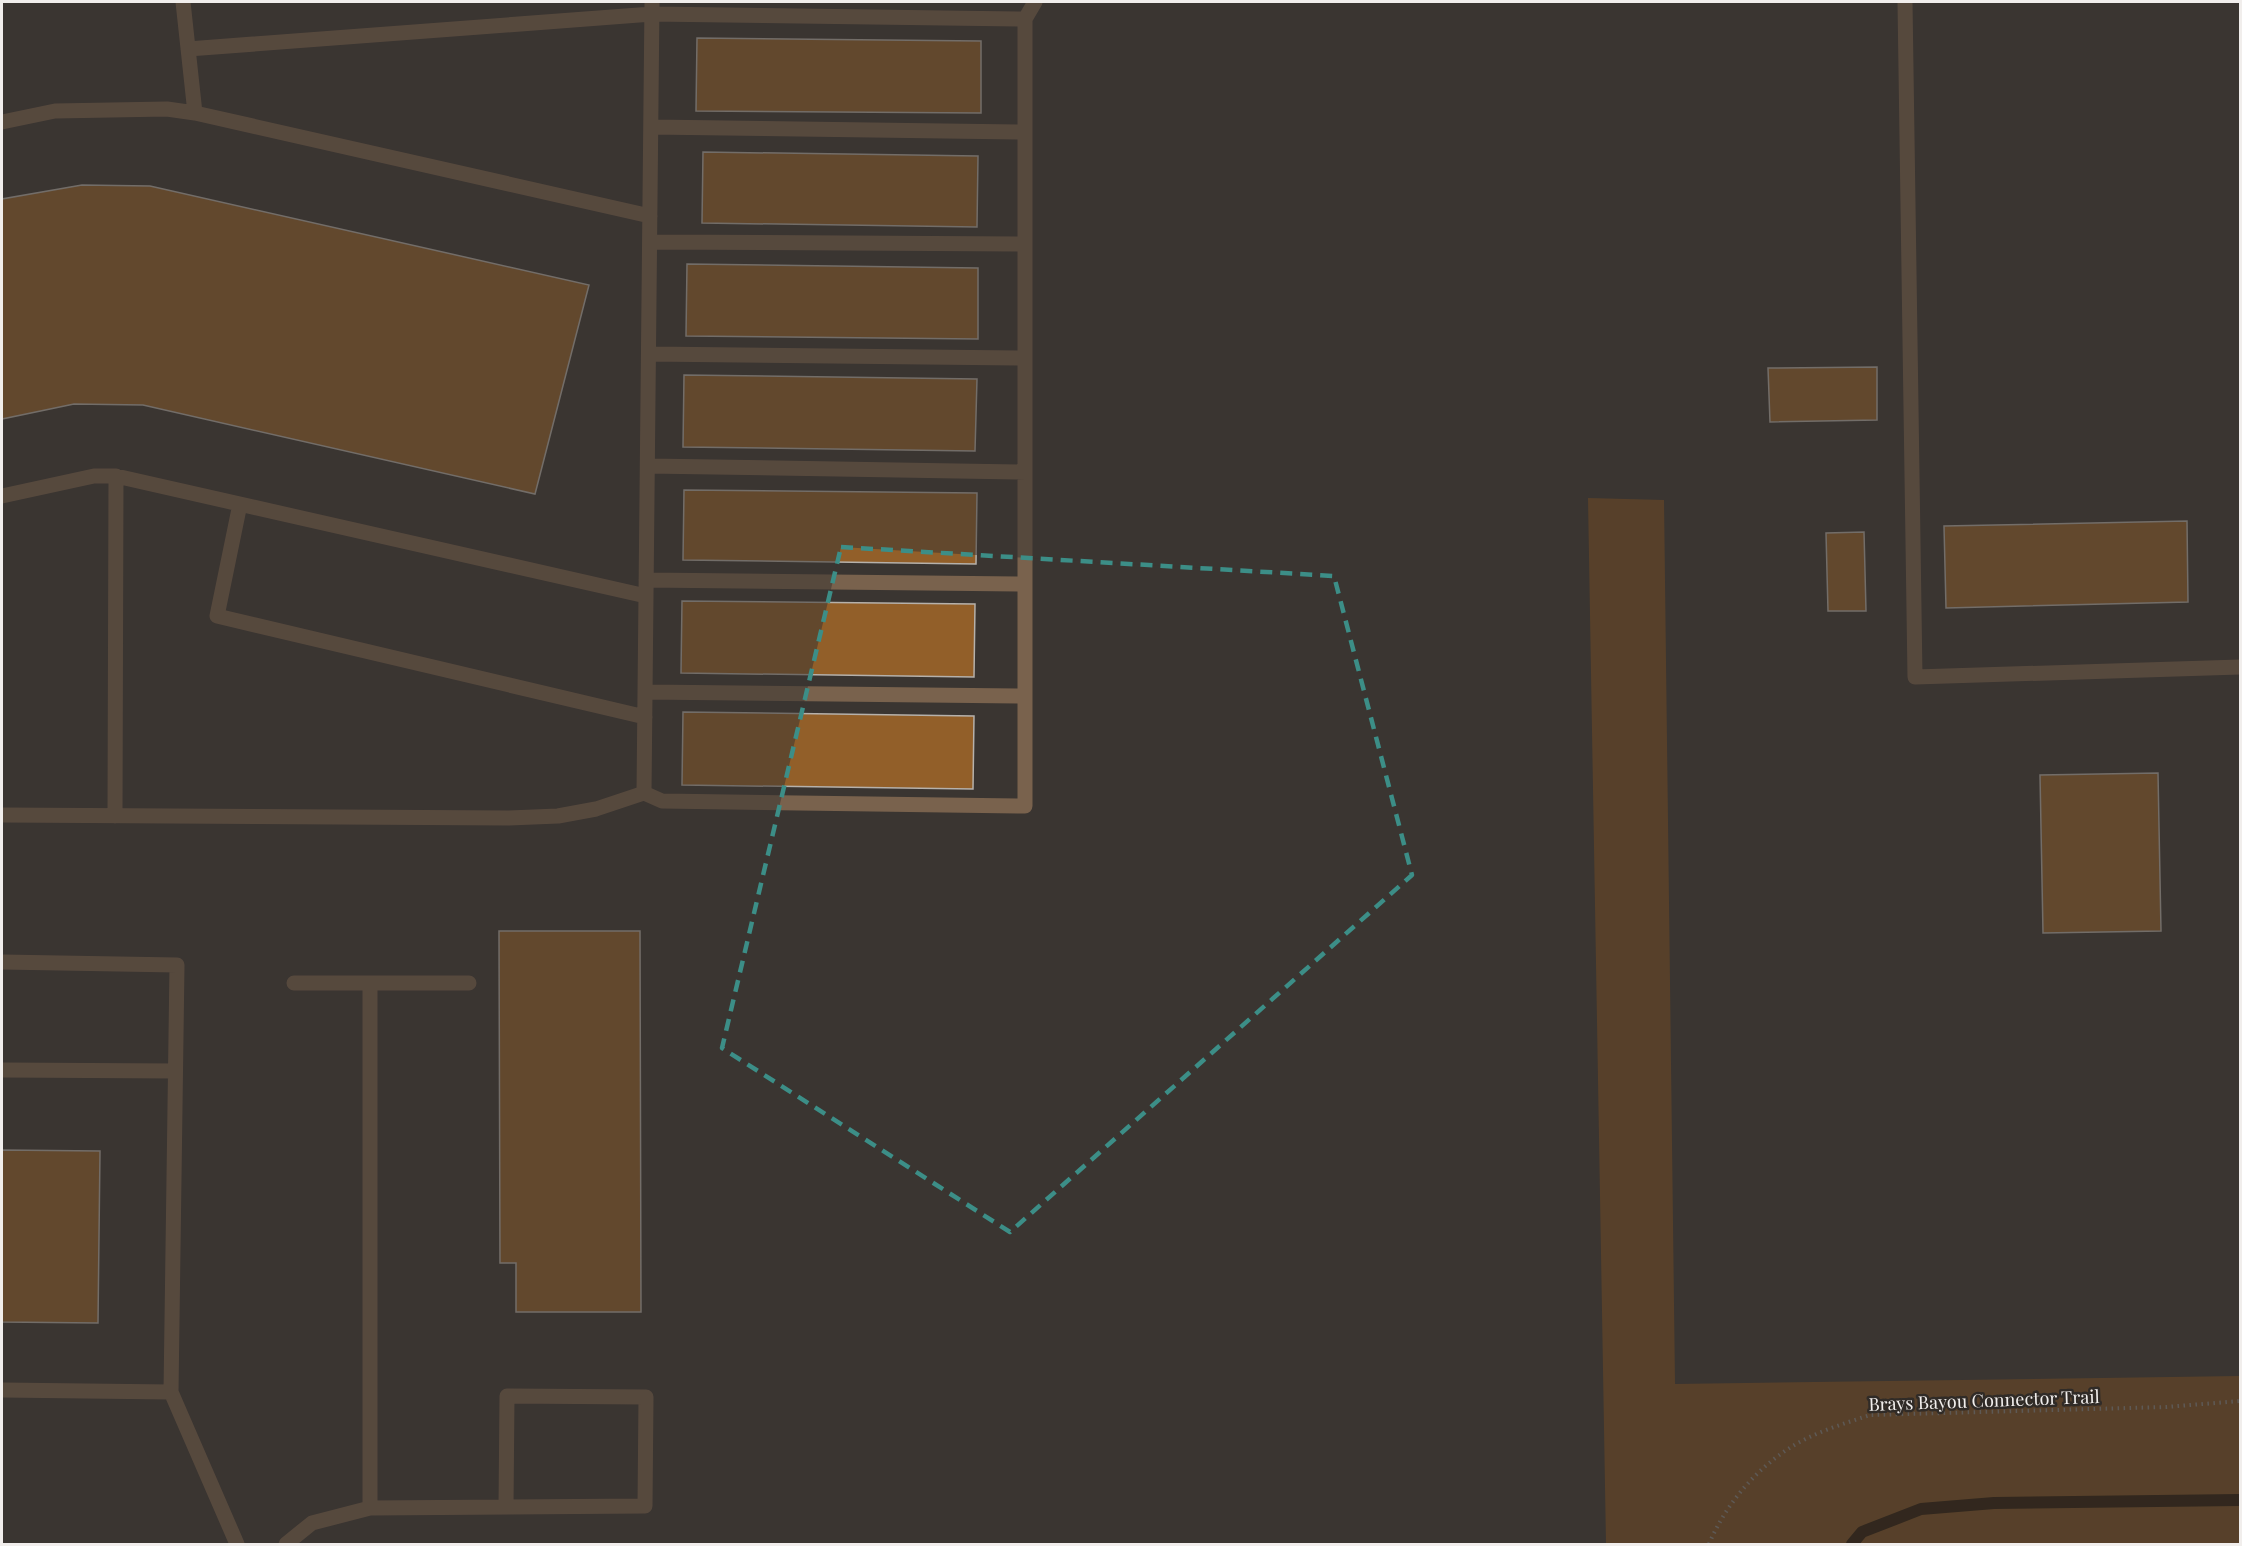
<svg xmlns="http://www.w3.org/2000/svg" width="2242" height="1546" font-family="'Playfair Display',serif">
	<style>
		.green { fill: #7a4f22 }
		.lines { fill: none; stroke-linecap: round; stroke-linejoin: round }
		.stream { stroke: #281807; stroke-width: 12 }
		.building { fill: #925f29; stroke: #b6b1ab; stroke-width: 1.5 }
		.path { stroke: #898582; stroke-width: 4; stroke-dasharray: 1.5 4.5; stroke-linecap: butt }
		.service { stroke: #79624d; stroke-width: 15 }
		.marked { fill: none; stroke: #3c8e87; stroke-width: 4.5; stroke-dasharray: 12 8; stroke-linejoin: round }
		.labels { text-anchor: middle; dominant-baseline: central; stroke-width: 5; stroke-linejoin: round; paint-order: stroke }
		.street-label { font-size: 18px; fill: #f1eeec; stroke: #302b27 }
	</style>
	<rect width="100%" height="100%" fill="#3a3531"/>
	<path class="green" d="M1588 498 1664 500 1675 1384 2240 1376V1544H1606Z"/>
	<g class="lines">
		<path class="stream" d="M1852 1544 1862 1532 1921 1509 1994 1503 2240 1500"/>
	</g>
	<path class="building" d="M697 38 981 41V113L696 111Z
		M703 152 978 156 977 227 702 223Z
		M82 185 150 186 589 285 535 494 143 405 74 404 2 419V199Z
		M687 264 978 268V339L686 336Z
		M1877 367V420L1770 422 1768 368Z
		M684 375 977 379 975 451 683 447Z
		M684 490 977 493 976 564 683 560Z
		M2187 521 2188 602 1946 608 1944 526Z
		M1864 532 1866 611H1828L1826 533Z
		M682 601 975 604 974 677 681 673Z
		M683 712 974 716 973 789 682 785Z
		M2158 773 2161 931 2043 933 2040 775Z
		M499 931H640L641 1312H516V1263H500Z
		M2 1150 100 1151 98 1323 2 1322Z"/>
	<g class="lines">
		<path class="path" d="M1709 1544C1725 1506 1753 1472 1788 1449 1812 1433 1843 1424 1870 1415L2166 1407 2240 1401"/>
		<path class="service" d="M183 2 195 113
			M1905 2 1915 677 2240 667
			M188 49 652 14 1025 19
			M2 122 55 111 167 109 195 113 650 216
			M651 127 1025 132
			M650 242 1025 244
			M649 354 1025 358
			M648 466 1025 472
			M2 496 94 476H116L646 596
			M240 504 217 616 645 717
			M646 580 1025 584
			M645 692 1025 696
			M644 793 652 2
			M2 815 509 818 558 816 596 809 644 793 662 801 1025 806V19L1035 2
			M115 816 116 476
			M2 962 177 965 171 1392 237 1544
			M294 983H469
			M370 983V1508
			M2 1070 175 1071
			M2 1390 171 1392
			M286 1544 312 1523 370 1508 645 1506 646 1397 507 1396 506 1507"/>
	</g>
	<path d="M0 0H2242V1546H0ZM841 547 1334 576 1412 875 1010 1232 722 1048Z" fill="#3a3531" fill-opacity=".55" fill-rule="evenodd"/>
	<path class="marked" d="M841 547 1334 576 1412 875 1010 1232 722 1048Z"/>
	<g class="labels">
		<g class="street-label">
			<text transform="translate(1984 1400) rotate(-2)">Brays Bayou Connector Trail</text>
		</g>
	</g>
	<rect width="2242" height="1546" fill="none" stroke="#f1eeec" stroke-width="6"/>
</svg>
